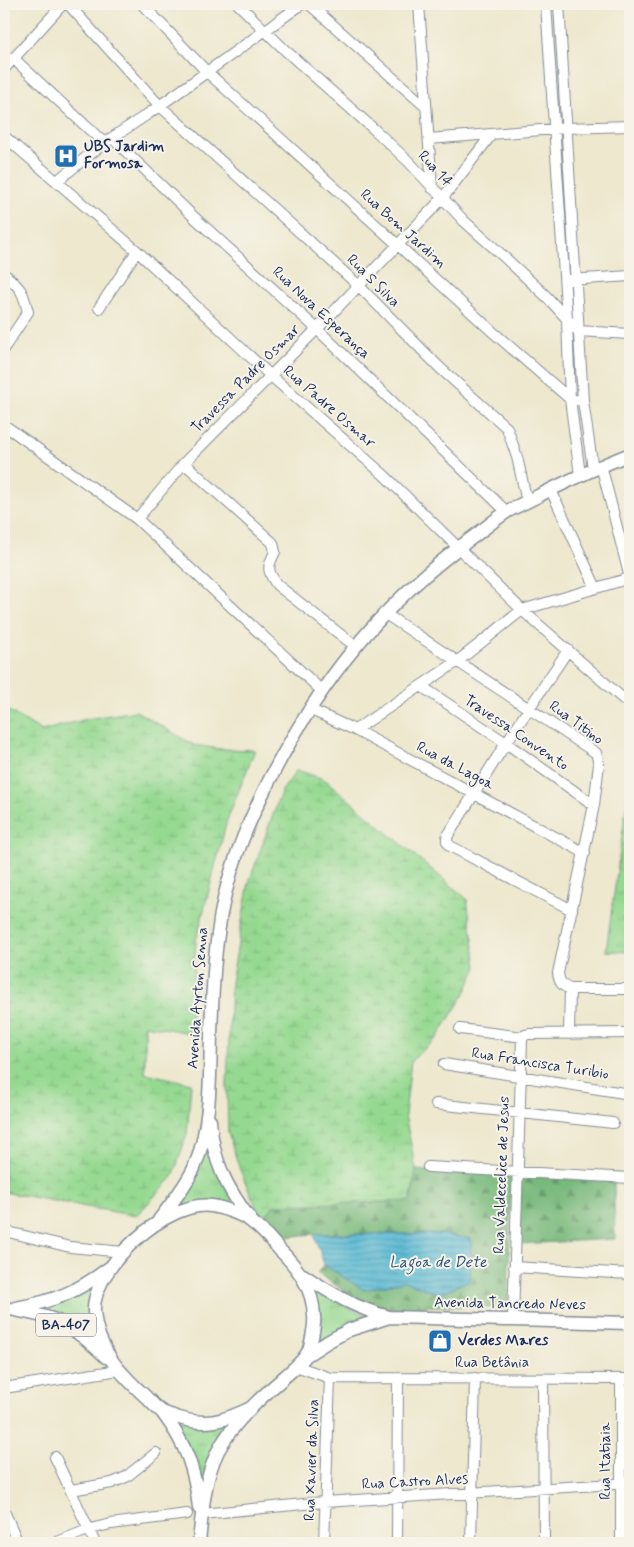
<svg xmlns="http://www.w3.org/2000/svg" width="634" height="1547" font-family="Mynerve,sans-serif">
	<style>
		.grass { fill: url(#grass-tufts); stroke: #588478 }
		.forest { fill: url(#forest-firs); stroke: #4a746c }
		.wetland { fill: url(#wetland-marsh); stroke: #588478 }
		.water { fill: url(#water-rules); stroke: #377398 }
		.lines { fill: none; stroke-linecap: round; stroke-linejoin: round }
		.minor-casing { stroke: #848c96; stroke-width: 12 }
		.major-casing { stroke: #848c96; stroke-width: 15 }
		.minor { stroke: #fff; stroke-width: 10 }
		.major { stroke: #fff; stroke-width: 12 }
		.labels { text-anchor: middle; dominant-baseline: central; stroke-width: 4; stroke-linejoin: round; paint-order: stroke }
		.shield { fill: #f7f3e8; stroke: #5d6a87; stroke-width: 1 }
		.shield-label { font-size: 14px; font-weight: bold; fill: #1b2f5e }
		.poi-label { font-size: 15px; font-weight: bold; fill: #1b2f5e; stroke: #f7f3e8; text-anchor: start }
		.street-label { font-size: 15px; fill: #1b2f5e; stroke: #f7f3e8 }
		.water-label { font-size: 16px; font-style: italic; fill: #2c5881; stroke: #f7f3e8 }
	</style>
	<defs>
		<pattern id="grass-tufts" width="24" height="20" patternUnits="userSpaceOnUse" patternTransform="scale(1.25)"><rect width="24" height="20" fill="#95d991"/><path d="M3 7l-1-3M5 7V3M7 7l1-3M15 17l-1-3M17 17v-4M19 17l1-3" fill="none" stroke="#80bb7f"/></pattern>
		<pattern id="forest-firs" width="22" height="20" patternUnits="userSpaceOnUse" patternTransform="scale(1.25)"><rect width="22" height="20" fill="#78b97b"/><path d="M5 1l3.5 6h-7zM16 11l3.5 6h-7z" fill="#629768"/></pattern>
		<pattern id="wetland-marsh" width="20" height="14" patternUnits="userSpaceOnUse" patternTransform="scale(1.25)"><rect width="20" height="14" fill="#95d991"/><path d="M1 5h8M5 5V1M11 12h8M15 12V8" fill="none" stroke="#80bb7f"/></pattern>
		<pattern id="water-rules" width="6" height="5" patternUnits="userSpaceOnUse" patternTransform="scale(1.25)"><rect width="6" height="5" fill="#53b7d2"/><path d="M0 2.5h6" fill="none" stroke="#4495ae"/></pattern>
	</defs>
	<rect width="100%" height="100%" fill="#f7f3e8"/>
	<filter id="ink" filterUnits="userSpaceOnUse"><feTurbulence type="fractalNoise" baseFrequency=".02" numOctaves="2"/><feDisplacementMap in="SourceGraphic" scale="10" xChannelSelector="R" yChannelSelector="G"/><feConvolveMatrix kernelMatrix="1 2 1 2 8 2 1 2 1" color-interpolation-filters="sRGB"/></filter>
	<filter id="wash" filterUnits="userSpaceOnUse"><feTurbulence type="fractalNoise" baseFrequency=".0096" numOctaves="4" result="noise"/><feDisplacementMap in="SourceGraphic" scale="20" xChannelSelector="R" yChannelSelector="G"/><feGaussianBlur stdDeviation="1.12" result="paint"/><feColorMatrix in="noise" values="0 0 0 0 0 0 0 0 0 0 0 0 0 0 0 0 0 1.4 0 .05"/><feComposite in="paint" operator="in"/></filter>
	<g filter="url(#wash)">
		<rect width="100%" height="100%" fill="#ede8ce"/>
		<path class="grass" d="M630 779V952L606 951Z
			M206 1144 237 1209 176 1208Z
			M99 1281 97 1341 40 1311V1307Z
			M312 1286C331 1301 350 1310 373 1317L314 1345Z
			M173 1420 232 1422 201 1493Z"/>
		<path class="forest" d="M416 1170 511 1176 508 1302 501 1308 423 1306V1312L387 1309 350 1295 317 1273 324 1265 364 1290 404 1281 439 1294 470 1280 471 1239 443 1234H314L276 1238 262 1220 274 1205 410 1201Z
			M520 1176 614 1182 615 1239 520 1244Z"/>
		<path class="wetland" d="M4 708 42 731 86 719 136 711 194 745 220 749 255 750 227 820 196 941 190 1033 145 1025V1073L191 1083 187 1134 173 1177 136 1216 4 1192Z
			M297 770 324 779 467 899 477 967 465 993 437 1038 411 1061 405 1115 416 1170 410 1201 274 1205 262 1220 240 1170 228 1133 227 1086 231 983 249 882 281 792Z"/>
		<path class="water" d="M314 1234H443L471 1239 470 1280 439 1294 404 1281 364 1290 324 1265Z"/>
	</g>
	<g filter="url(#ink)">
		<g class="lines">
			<g class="minor-casing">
				<path id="minor" d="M68 4 159 105 358 285 440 368 507 428 517 457 527 502
					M142 4 206 71 398 245 494 333 570 399 583 401
					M238 4 286 51 376 131 409 162 464 221 502 255 546 296 578 331 630 334
					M309 4 426 107
					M419 4 432 188
					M546 4 567 320 570 399 580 475
					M559 4 583 401 593 469
					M13 58 104 143
					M4 69 63 4
					M4 136 137 251 271 376 384 475 522 610 630 705
					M112 138 195 218 317 329 507 512
					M429 139 566 128 630 126
					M57 181 104 143 148 114 302 4
					M4 274C21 288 23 291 28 312L4 348
					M569 280 630 276
					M99 308 137 251
					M4 425 137 519 322 691
					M184 463 273 543 275 552C267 567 267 571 277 585L355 646
					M601 465 630 578
					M551 490 596 588
					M137 519 184 463 317 329 442 199 492 134
					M384 613 596 753 599 764 594 805 558 973C559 982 562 986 570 989H630
					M568 650 506 743 447 837V841L450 846 572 910
					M421 686 506 743 594 805
					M309 709 355 730 585 853
					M355 730 458 661 522 610 630 578
					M460 1029 523 1037
					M569 1034 570 989
					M444 1064 630 1094
					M436 1104 613 1123
					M428 1167 630 1178
					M4 1231 70 1247 124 1252
					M514 1267 630 1274
					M513 1320 522 1039 525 1035 529 1034 630 1033
					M296 1366 330 1378 630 1379
					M543 1379 544 1543
					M621 1379V1543
					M4 1388 119 1370
					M55 1457 95 1543
					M71 1490 112 1483 126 1477 156 1453
					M4 1511 18 1543
					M202 1514 324 1502 630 1483
					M55 1543 90 1529 111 1524 187 1514
					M324 1543 330 1378
					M397 1543 398 1378
					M471 1543 475 1378"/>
			</g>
			<g class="major-casing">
				<path id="major" d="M210 1121C213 1161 226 1187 250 1219
					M159 1220C171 1204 185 1187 194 1168 211 1129 210 1077 211 1035 212 1001 213 967 218 934 224 879 245 828 270 779 320 681 380 606 469 540 482 531 494 520 508 511 519 505 531 500 542 494 572 479 600 466 630 454
					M303 1275C332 1294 355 1308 389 1317L630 1323
					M16 1308C55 1301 77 1292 109 1268
					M10 1309C27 1313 46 1315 62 1323 79 1332 92 1344 106 1357
					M307 1355 329 1341 349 1330 389 1317
					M162 1412C186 1444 195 1469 199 1508
					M199 1543C202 1513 204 1479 218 1451 232 1424 257 1401 280 1381 287 1374 301 1364 306 1355 311 1349 315 1324 314 1316 313 1288 298 1268 279 1249 271 1240 263 1230 253 1223 244 1215 224 1208 212 1206 168 1199 91 1268 94 1312 97 1350 120 1373 146 1397 151 1402 156 1408 161 1411 165 1414 172 1415 176 1417 206 1427 224 1421 251 1408"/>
			</g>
			<use href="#minor" class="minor"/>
			<use href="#major" class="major"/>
		</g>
	</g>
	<defs>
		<g id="hospital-square" transform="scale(1.25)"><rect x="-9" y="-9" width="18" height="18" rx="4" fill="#1f6fb2" stroke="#f7f3e8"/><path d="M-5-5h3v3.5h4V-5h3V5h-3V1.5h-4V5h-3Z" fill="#fff"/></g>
		<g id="shop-square" transform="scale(1.25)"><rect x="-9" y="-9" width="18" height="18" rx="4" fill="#1f6fb2" stroke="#f7f3e8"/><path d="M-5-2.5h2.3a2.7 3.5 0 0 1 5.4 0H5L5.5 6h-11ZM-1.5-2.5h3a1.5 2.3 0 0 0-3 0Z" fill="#fff"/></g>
	</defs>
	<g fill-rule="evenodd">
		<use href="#hospital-square" x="66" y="156"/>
		<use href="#shop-square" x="440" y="1341"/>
	</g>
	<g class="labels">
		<rect class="shield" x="36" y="1313.5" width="60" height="23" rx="4"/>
		<g class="shield-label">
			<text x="66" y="1325">BA-407</text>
		</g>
		<g class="poi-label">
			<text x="84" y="147">UBS Jardim<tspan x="84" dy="17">Formosa</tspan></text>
			<text x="458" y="1341">Verdes Mares</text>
		</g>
		<g class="street-label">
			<text transform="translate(435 169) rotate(47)">Rua 14</text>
			<text transform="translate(403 229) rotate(42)">Rua Bom Jardim</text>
			<text transform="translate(373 281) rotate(45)">Rua S Silva</text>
			<text transform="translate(321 313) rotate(43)">Rua Nova Esperança</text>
			<text transform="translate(246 379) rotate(-45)">Travessa Padre Osmar</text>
			<text transform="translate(329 407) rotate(41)">Rua Padre Osmar</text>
			<text transform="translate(576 723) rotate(36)">Rua Titino</text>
			<text transform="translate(516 733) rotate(34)">Travessa Convento</text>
			<text transform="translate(455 766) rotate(28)">Rua da Lagoa</text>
			<text transform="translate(198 998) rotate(-86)">Avenida Ayrton Senna</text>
			<text transform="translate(540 1064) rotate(9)">Rua Francisca Turibio</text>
			<text transform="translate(502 1175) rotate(-88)">Rua Valdecelice de Jesus</text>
			<text transform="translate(510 1304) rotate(1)">Avenida Tancredo Neves</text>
			<text x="492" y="1363">Rua Betânia</text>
			<text transform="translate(312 1460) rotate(-88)">Rua Xavier da Silva</text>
			<text transform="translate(606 1461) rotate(-90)">Rua Itatiaia</text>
			<text transform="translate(415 1482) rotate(-3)">Rua Castro Alves</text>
		</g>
		<g class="water-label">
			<text x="438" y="1262">Lagoa de Dete</text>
		</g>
	</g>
	<rect width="634" height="1547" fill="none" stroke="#f7f3e8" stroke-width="20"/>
</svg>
